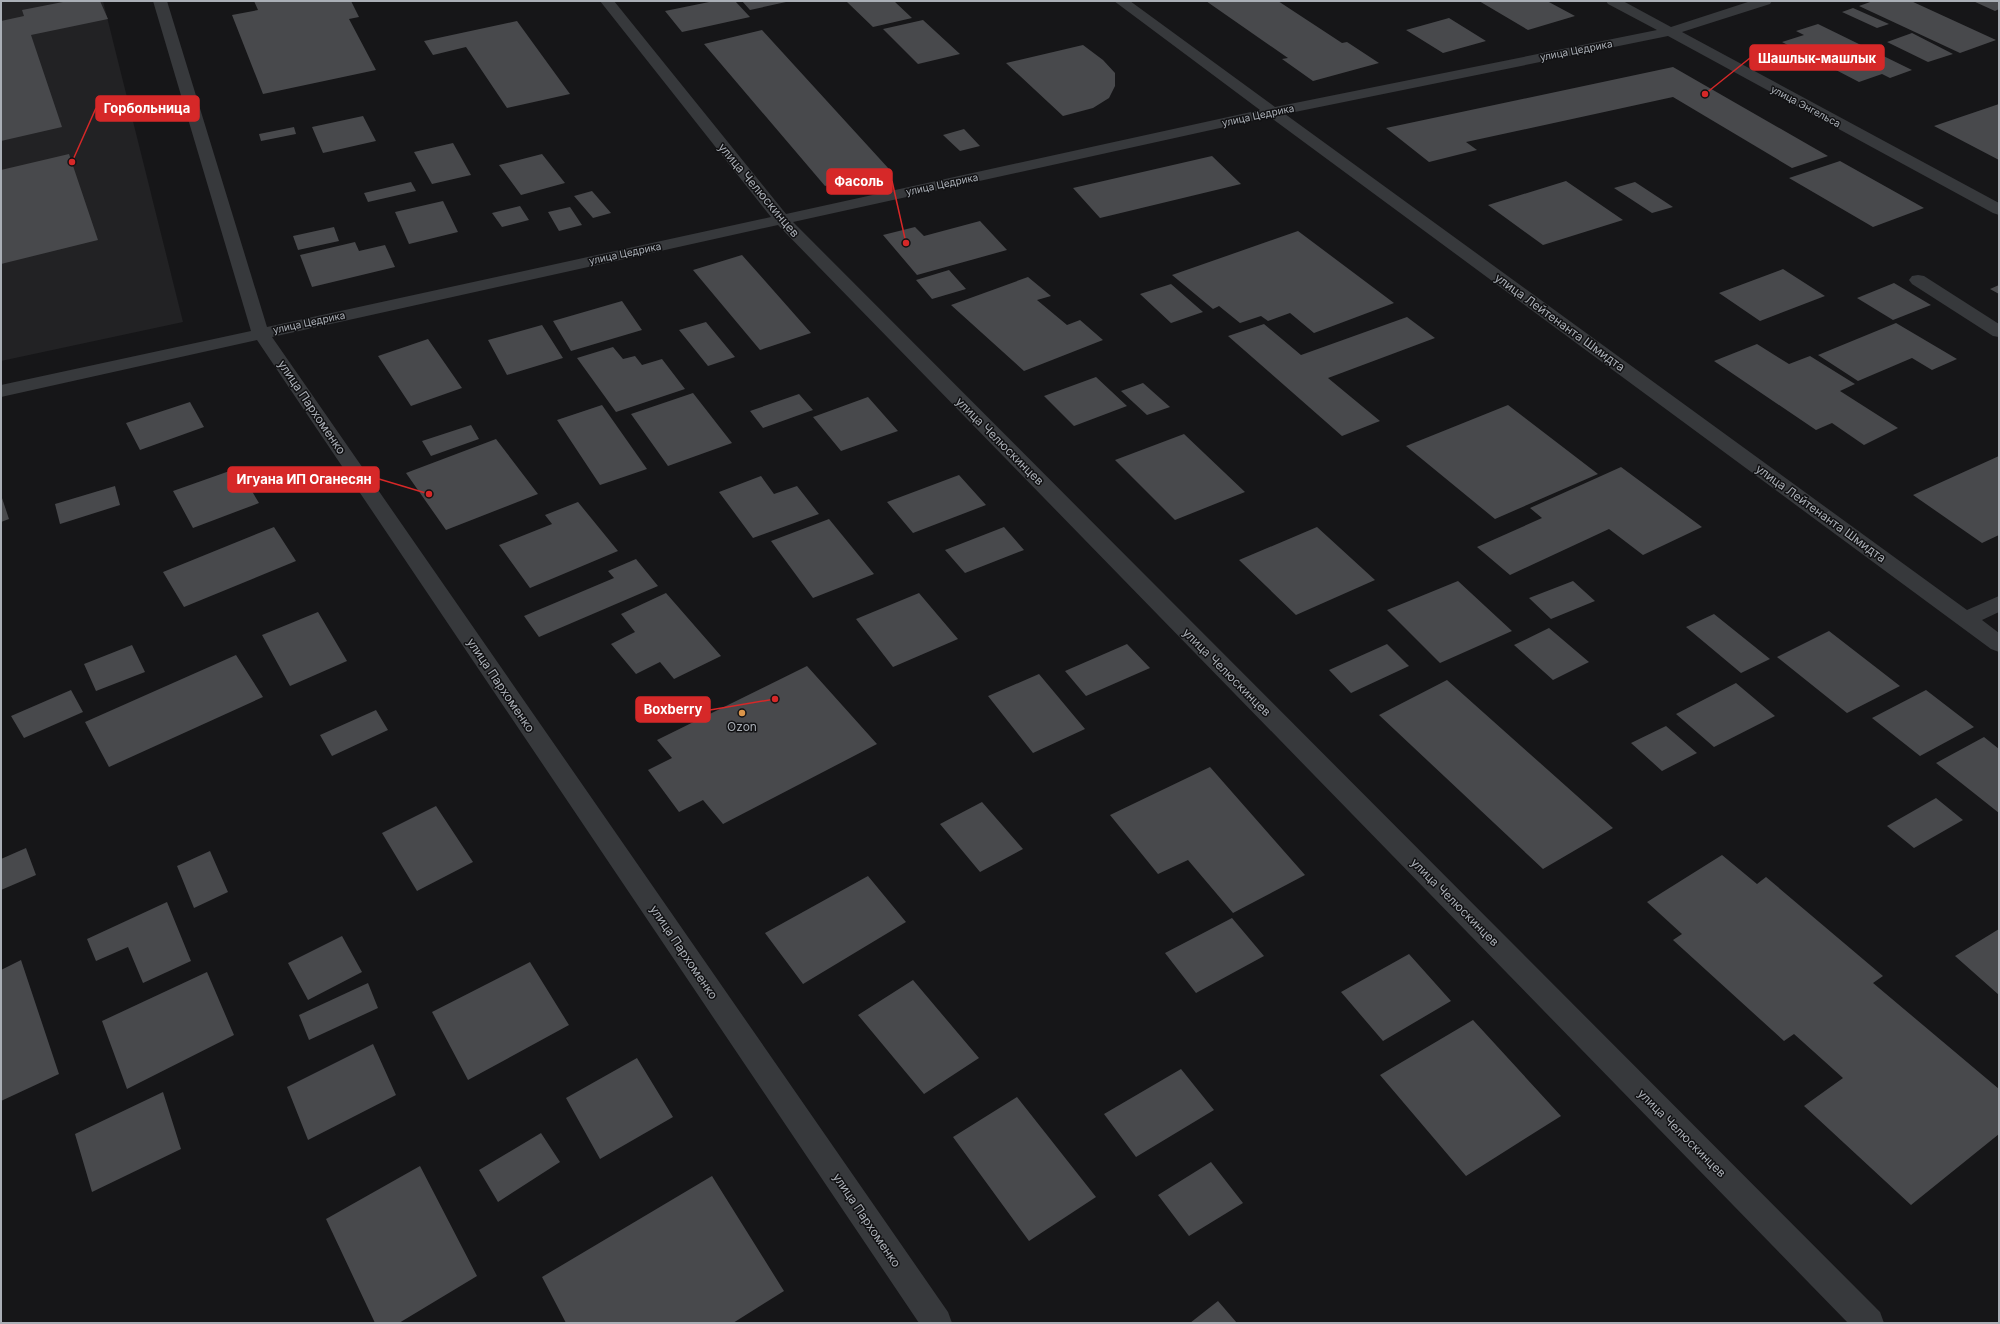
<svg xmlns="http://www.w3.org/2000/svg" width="2000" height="1324" font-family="Inter,sans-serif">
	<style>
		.built { fill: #222224 }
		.building { fill: #48494c }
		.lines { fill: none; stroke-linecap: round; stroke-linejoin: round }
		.minor { fill: #37393c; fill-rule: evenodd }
		.poi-dot { fill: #db954a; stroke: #111113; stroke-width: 1.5 }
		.labels { text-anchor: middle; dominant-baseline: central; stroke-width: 3; stroke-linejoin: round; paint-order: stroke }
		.far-street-label { font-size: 10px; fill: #aaafb6; stroke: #111113 }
		.street-label { font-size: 12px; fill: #aaafb6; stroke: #111113 }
		.poi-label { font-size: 12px; fill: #aaafb6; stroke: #111113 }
		.leader { fill: none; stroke: #d62828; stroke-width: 1.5 }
		.callout-dot { fill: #d62828; stroke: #111113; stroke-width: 1.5 }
		.callout { fill: #d62828; stroke: #d62828; stroke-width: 1.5 }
		.callout-label { font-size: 13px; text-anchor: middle; font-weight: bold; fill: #fff }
	</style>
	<rect width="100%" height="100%" fill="#161618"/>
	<path class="built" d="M1 1H103L183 322 1 361Z"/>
	<path class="building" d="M68 1H100L108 19 31 35 62 127 1 141V21L24 16 22 10Z
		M254 1H351L359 17 349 19 376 70 263 94 232 15 258 10Z
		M714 1H735L750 17 682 32 665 11Z
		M742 1H786V2L750 10Z
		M851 1H894L912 18 873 27 847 2Z
		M1206 1H1278L1342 43 1347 42 1379 63 1313 81 1282 59 1288 58Z
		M1479 1H1547L1575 16 1528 30Z
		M1873 1H1911L1996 40 1960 53 1859 6Z
		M1973 1H1999V9L1995 11Z
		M1853 8 1889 24 1877 28 1842 12Z
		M1449 18 1486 41 1443 53 1406 30Z
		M923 20 960 54 918 64 883 29Z
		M517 21 570 94 507 108 466 47 433 55 424 41Z
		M1818 24 1912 70 1890 78 1882 74 1859 82 1782 42 1804 35 1796 31Z
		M762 30 889 169 825 186 704 44Z
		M1912 33 1953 54 1928 62 1887 42Z
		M1083 45 1103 60 1115 73V86L1109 98 1093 108 1063 116 1006 63Z
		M1673 67 1828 156 1792 168 1673 97 1466 142 1477 150 1429 162 1386 128Z
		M1999 104V160L1934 126Z
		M363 116 376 141 323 153 312 127Z
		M294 127 296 134 261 141 259 134Z
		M964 129 980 146 960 151 943 135Z
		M453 143 471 175 432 184 414 152Z
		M69 154 98 240 1 264V170Z
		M542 154 565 183 521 195 499 165Z
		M1212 156 1241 184 1100 218 1073 188Z
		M1840 161 1924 208 1873 227 1789 178Z
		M1566 181 1623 220 1543 245 1488 205Z
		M411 182 416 191 368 202 364 193Z
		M1635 182 1673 207 1652 213 1614 188Z
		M592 191 611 213 593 218 574 196Z
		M443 201 458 232 409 244 395 212Z
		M520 206 529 220 502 227 492 213Z
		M570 207 582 225 559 231 548 212Z
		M980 221 1007 250 917 275 883 235 915 227 924 236Z
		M334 227 339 241 298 250 293 236Z
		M1298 231 1394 303 1314 333 1290 313 1268 321 1261 316 1240 323 1219 306 1213 309 1172 275Z
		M355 242 359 251 385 245 395 267 312 287 300 255Z
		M742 255 811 333 760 350 693 270Z
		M1783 269 1825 296 1760 321 1719 293Z
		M949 270 966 289 932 299 916 280Z
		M1028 277 1051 296 1037 300 1067 325 1080 320 1103 340 1024 371 951 305Z
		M1894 283 1931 305 1893 320 1857 298Z
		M1171 284 1203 312 1171 323 1140 294Z
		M1999 285V294L1990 289Z
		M622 301 642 330 571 351 553 321Z
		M1407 317 1435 338 1328 378 1380 421 1342 436 1228 336 1264 324 1301 355Z
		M706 322 735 357 708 366 679 330Z
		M1896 323 1957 359 1932 370 1912 358 1858 381 1818 355Z
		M542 325 563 358 507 375 488 340Z
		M428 339 462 388 411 406 378 356Z
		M1757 344 1789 364 1810 356 1855 384 1840 391 1898 428 1864 445 1832 423 1816 430 1714 361Z
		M613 347 623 359 635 356 642 365 662 359 685 389 616 412 577 358Z
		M1096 377 1127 406 1074 426 1044 396Z
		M1143 383 1170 407 1147 415 1121 391Z
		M693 393 732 443 668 466 631 414Z
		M799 394 813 410 763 428 750 411Z
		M868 397 898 431 841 451 813 417Z
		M190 402 204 427 140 450 126 423Z
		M602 405 647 469 600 485 557 420Z
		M1508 405 1598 474 1495 519 1406 446Z
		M471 425 479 439 431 456 422 441Z
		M1184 434 1245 492 1175 520 1115 460Z
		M496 439 538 494 446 530 406 473Z
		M1999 456V535L1982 543 1913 495Z
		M1621 467 1702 527 1643 555 1609 529 1510 575 1477 547 1542 518 1530 508Z
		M238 468 259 503 193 528 173 491Z
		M959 475 986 505 913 533 887 502Z
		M761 476 774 494 797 486 819 514 753 538 719 492Z
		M115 486 120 505 60 524 55 504Z
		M1 495 9 519 1 522Z
		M578 502 618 551 530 588 499 545 552 524 545 515Z
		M829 519 874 574 813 598 771 541Z
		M274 527 296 561 184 607 163 572Z
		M1004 527 1024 550 965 573 945 550Z
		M1317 527 1375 580 1296 615 1239 560Z
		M636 559 658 586 539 637 524 616 614 578 608 571Z
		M1458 581 1512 631 1440 663 1387 610Z
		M1573 581 1595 601 1551 619 1529 598Z
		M666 593 721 656 674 679 660 662 636 674 611 644 635 632 621 614Z
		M919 593 958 639 893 667 856 619Z
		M318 612 347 661 290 686 262 635Z
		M1714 614 1770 659 1741 673 1686 627Z
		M1549 628 1589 662 1553 680 1514 645Z
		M1829 631 1900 686 1847 713 1777 657Z
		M1127 644 1150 668 1086 696 1065 671Z
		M1387 644 1409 666 1351 693 1329 670Z
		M132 645 145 672 96 691 84 664Z
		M236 655 263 697 109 767 85 722Z
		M807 666 877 744 723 824 703 800 679 812 648 770 672 758 657 740Z
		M1039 674 1085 729 1033 753 988 696Z
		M1447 680 1613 828 1543 869 1379 715Z
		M1736 683 1775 716 1714 747 1676 714Z
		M71 690 83 712 24 738 11 716Z
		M1926 690 1974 727 1920 756 1872 718Z
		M376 710 388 730 332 756 320 735Z
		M1666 726 1697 753 1662 771 1631 743Z
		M1984 737 1999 749V813L1936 763Z
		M1210 767 1305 875 1233 913 1188 860 1158 874 1110 815Z
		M1936 798 1963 820 1914 848 1887 826Z
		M982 802 1023 849 980 872 940 824Z
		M436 806 473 862 417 891 382 833Z
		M26 848 36 875 1 890V859Z
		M210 851 228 892 194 908 177 866Z
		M1722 855 1757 884 1766 877 1883 976 1873 983 1999 1089V1134L1911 1205 1804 1106 1843 1078 1794 1034 1784 1041 1673 940 1682 934 1647 902Z
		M868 876 906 922 803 984 765 933Z
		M167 902 191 961 143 983 128 947 96 961 87 939Z
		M1232 918 1264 956 1196 993 1165 953Z
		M1999 929V995L1955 956Z
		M342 936 362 972 308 1000 288 963Z
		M1409 954 1451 1001 1383 1041 1341 992Z
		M21 960 59 1074 1 1101V970Z
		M530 962 569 1025 468 1080 432 1012Z
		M207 972 234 1035 127 1089 102 1021Z
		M913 980 979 1058 924 1094 858 1015Z
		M368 983 378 1008 309 1040 299 1015Z
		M1473 1020 1561 1116 1466 1176 1380 1075Z
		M373 1044 396 1095 308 1140 287 1087Z
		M637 1058 673 1117 600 1159 566 1098Z
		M1181 1069 1214 1110 1136 1157 1104 1114Z
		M163 1092 181 1149 92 1192 75 1134Z
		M1017 1097 1096 1197 1029 1241 953 1137Z
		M541 1133 560 1162 498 1202 479 1170Z
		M1211 1162 1243 1203 1189 1236 1158 1195Z
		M420 1166 477 1276 399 1323H375L326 1219Z
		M712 1176 784 1291 733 1323H566L542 1277Z
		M1218 1301 1237 1323H1190Z"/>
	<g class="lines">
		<path class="minor" d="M153 1H167L267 327 771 217 600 1H614L786 214 1260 110 1114 1H1130L1275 107 1657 30 1608 4 1606 1H1623L1671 27 1751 1H1772L1770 4 1682 32 1999 203V215L1993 213 1668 36 1285 114 1967 610 1999 596V612L1982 620 1999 633V652L1991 649 1270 117 793 222 1880 1312 1884 1323H1848L778 225 272 337 948 1312 952 1323H919L257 340 1 397V385L251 331Z
			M1918 275 1924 276 1999 324V337L1993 336 1912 284 1909 280 1912 276Z"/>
	</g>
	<circle class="poi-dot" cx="742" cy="713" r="4"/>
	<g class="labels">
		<g class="far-street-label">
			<text transform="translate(1576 50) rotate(-11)">улица Цедрика</text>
			<text transform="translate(1806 106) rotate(28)">улица Энгельса</text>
			<text transform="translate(1258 115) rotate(-12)">улица Цедрика</text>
			<text transform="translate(942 184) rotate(-12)">улица Цедрика</text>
			<text transform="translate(625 253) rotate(-12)">улица Цедрика</text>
			<text transform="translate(309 322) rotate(-12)">улица Цедрика</text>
		</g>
		<g class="street-label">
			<text transform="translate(759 190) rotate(50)">улица Челюскинцев</text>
			<text transform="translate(1560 322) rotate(36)">улица Лейтенанта Шмидта</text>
			<text transform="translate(312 407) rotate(56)">улица Пархоменко</text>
			<text transform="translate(1000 441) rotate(45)">улица Челюскинцев</text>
			<text transform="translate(1821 513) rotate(36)">улица Лейтенанта Шмидта</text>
			<text transform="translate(1227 672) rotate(45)">улица Челюскинцев</text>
			<text transform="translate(501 685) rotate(56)">улица Пархоменко</text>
			<text transform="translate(1455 902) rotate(45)">улица Челюскинцев</text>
			<text transform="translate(684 952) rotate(56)">улица Пархоменко</text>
			<text transform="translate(1682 1133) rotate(45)">улица Челюскинцев</text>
			<text transform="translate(867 1220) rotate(56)">улица Пархоменко</text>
		</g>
		<g class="poi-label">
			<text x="742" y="726">Ozon</text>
		</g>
	</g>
	<path class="leader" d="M1705 94L1750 58M72 162L96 108M906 243L892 181M429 494L379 479M775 699L710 710"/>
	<g class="callout-dot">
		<circle cx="1705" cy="94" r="4"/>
		<circle cx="72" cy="162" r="4"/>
		<circle cx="906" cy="243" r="4"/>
		<circle cx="429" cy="494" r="4"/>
		<circle cx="775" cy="699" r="4"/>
	</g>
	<g class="callout">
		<rect x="1750" y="45" width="134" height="25" rx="4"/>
		<rect x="96" y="96" width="103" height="25" rx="4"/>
		<rect x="827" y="169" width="65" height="25" rx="4"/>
		<rect x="228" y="467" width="151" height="25" rx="4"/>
		<rect x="636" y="697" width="74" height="25" rx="4"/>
	</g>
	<g class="callout-label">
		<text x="1817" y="63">Шашлык-машлык</text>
		<text x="147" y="113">Горбольница</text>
		<text x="859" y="186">Фасоль</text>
		<text x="304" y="484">Игуана ИП Оганесян</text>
		<text x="673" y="714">Boxberry</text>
	</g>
	<rect width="2000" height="1324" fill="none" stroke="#aaafb6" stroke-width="4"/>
</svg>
